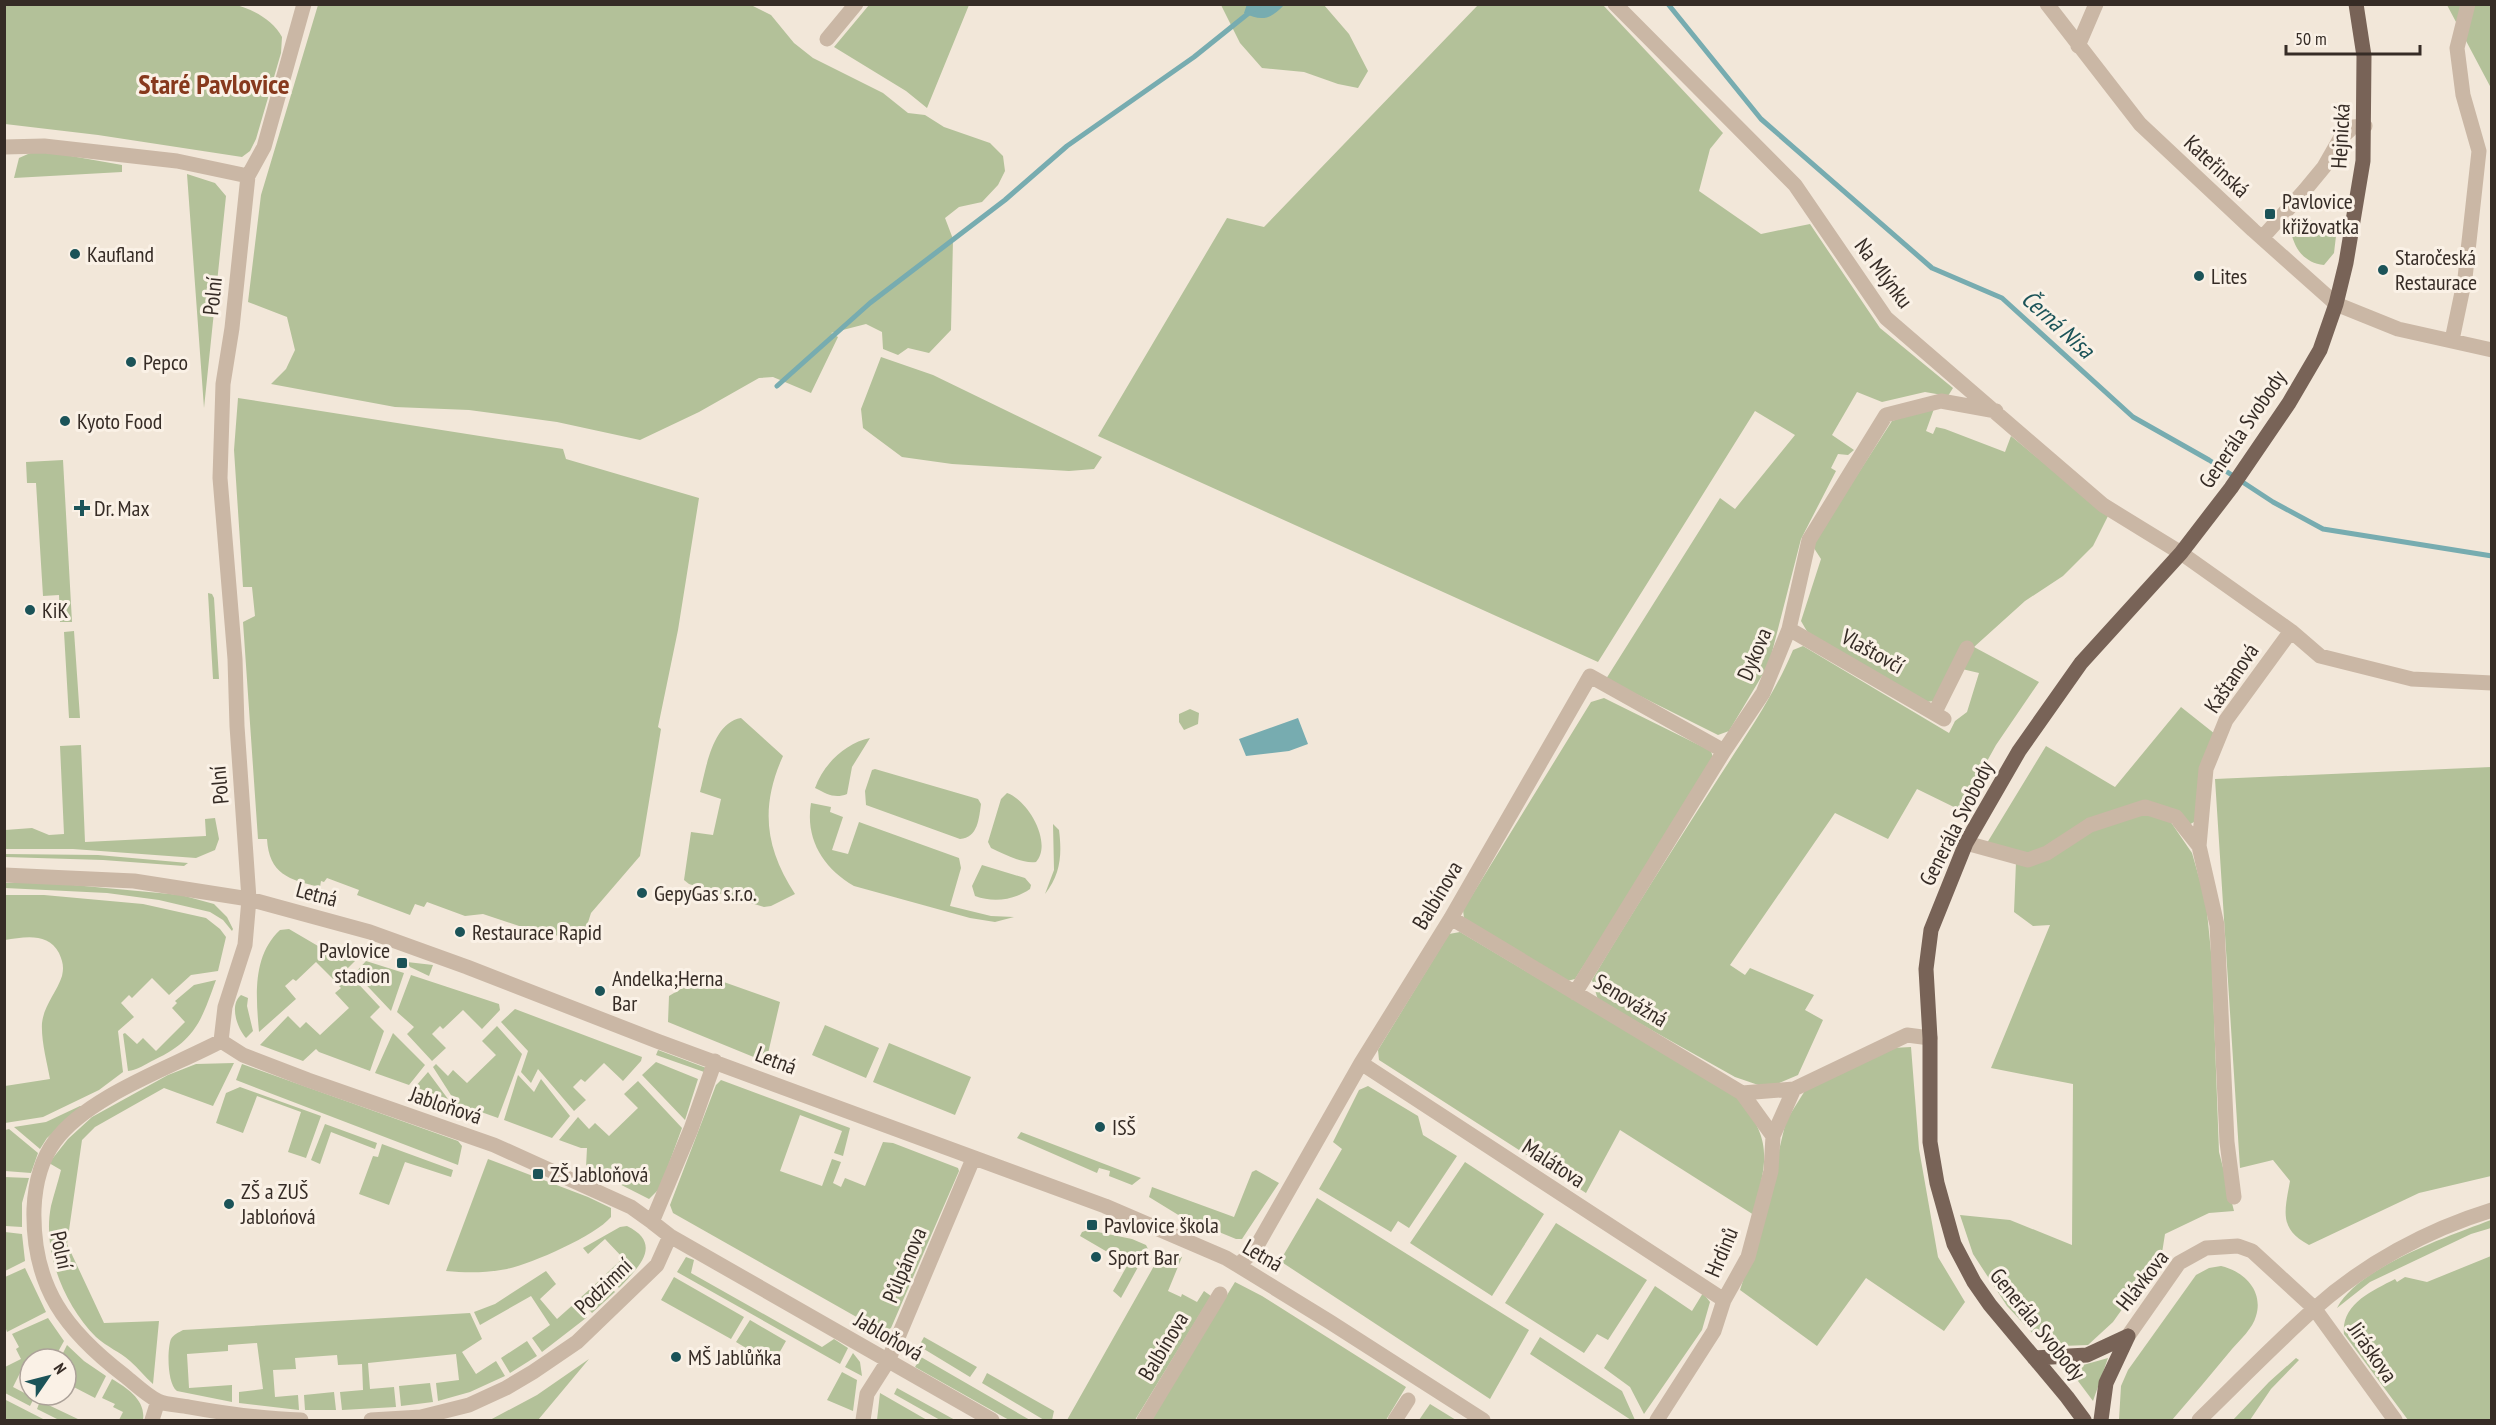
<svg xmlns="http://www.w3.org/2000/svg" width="2496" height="1425" font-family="'PT Sans Narrow',sans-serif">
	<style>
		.green { fill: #b3c199 }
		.water { fill: #77acb0 }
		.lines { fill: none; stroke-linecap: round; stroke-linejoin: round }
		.stream { stroke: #77acb0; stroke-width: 5 }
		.minor { stroke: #cab7a5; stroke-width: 15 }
		.major { stroke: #786357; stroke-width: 15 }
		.poi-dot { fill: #1b5358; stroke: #faf1e6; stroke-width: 2 }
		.labels { text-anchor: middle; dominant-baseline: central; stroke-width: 6; stroke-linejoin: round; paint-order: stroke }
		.street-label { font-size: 22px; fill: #362c26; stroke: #faf1e6 }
		.poi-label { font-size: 22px; fill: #362c26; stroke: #faf1e6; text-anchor: start }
		.water-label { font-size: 24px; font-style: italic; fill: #1b5358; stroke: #faf1e6 }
		.district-label { font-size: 28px; font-weight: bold; fill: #87391d; stroke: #faf1e6 }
	</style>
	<rect width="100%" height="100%" fill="#f2e7d9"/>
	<path class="green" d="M5 4H233C253 9 273 20 282 37L281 53 256 139 250 151 242 157 98 135 5 124Z
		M318 5 749 4 771 15 794 43 813 58 883 93 908 113 925 115 944 127 990 143 1003 156 1005 171 998 185 982 202 959 207 945 218 953 239 951 330 929 353 908 348 898 355 883 349 882 332 866 324 831 333 838 337 811 393 773 377 759 378 699 412 640 440 557 422 469 410 395 407 271 384 286 369 295 350 287 317 248 302 261 195Z
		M869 5H969L927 108 906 91 834 47Z
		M1221 5H1324L1349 34 1368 71 1358 88 1338 84 1304 72 1262 68 1240 43Z
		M1478 5H1603L1723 133 1710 149 1699 191 1761 234 1810 224 1880 328 1953 388 1948 396 1925 392 1882 402 1857 392 1832 435 1854 450 1848 455 1838 454 1831 468 1836 471 1801 539 1769 664 1729 731 1718 735 1606 679 1720 498 1735 509 1795 435 1755 411 1598 662 1098 436 1227 218 1264 227Z
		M2447 5H2491V88Z
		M37 150 122 165V172L14 178 19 158Z
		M187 174 215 183 226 196 204 408Z
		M2309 220 2327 224 2336 236 2334 253 2324 265C2305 263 2295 250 2291 232Z
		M881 357 933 375 1102 457 1094 469 1069 471 952 464 902 457 863 428 861 409Z
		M238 398 563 449 566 459 699 498 678 630 658 727 661 729 640 856 591 913 584 935 577 939 537 932 483 914 465 916 427 902 424 907 415 904 410 915 357 895 359 890 327 878 324 882 321 881 320 887C289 880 269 874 267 839H258L243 622 255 616 252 587H243L234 450Z
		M1935 406 1926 431 1933 434 1936 427 1945 429 2005 452 2011 436 2108 516 2093 546 2063 576 2025 601 1974 647 2039 682 1996 745 1960 810 1917 789 1888 839 1835 813 1730 965 1745 975 1750 968 1814 995 1805 1010 1823 1020 1798 1075 1767 1088 1735 1077 1598 1000 1592 980C1631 914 1673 849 1714 785 1742 741 1773 698 1793 650L1803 646 1949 733 1955 721 1967 712 1979 673 1962 669 1934 701 1926 702 1808 633 1801 621 1821 559 1812 545 1892 421Z
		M63 460 72 622H60L59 595 43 596 36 483H27L26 462Z
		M208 593 212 594 214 598 219 679H213Z
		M74 631 80 718H69L64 632Z
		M1604 698 1711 751 1714 761 1575 979 1567 981 1464 918 1463 910 1591 702Z
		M2181 707 2215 734 2194 822 2187 826 2143 801 2045 849 2029 855 1987 843 2046 746 2115 787Z
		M1190 709 1199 713 1198 724 1184 730 1179 722V714Z
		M741 718 783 756C760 807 765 848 795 894L771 906 764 907 689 884 684 880 691 832 713 835 721 799 700 792C706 769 712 723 741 718Z
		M870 738 852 767 847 794C835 799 827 794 815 788 823 765 845 743 870 738Z
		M81 745 85 842 206 836 205 819 215 818 219 839 215 850 196 858 73 849H5V830L32 828 49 835 64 834 60 746Z
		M2491 767V1176L2419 1193 2309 1245C2278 1229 2285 1210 2290 1181L2273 1160 2240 1168 2215 779Z
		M875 769 978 799 981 804C979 818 978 838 960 839L866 805 865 791 872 770Z
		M1007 793C1028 800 1053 843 1036 862 1022 864 1004 854 991 848L988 842 1001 799Z
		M811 803 831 807 830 812 843 817 832 850 848 854 859 822 959 858 961 868 950 906 991 916 1014 917 995 922 970 918 854 886C823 868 805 839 811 803Z
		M2144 811 2168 818 2192 853 2206 902 2212 962 2219 1152 2234 1211 2209 1213 2165 1234 2162 1253 2113 1322 2088 1345 2062 1346 2037 1338 2007 1306 1973 1254 1960 1215 2010 1220 2072 1245 2073 1084 1991 1068 2050 925 2033 926 2014 912 2016 862 2086 832Z
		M1053 824 1059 830C1062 854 1061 874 1045 894L1054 870Z
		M5 854 98 855 188 863 184 866 103 860 5 857Z
		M982 865 1025 878 1031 885 1030 889C1014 900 994 903 975 896L972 886Z
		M4 883H52L181 895 214 904 227 917 233 929 232 931 223 920 210 912 159 900 107 893 5 888Z
		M5 895H44L143 904 206 918 220 929 226 937 218 971 191 975 169 995 152 978 132 998 129 995 121 1003 134 1017 118 1031 123 1072 99 1090 43 1117 5 1123V1086L50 1079C47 1062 41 1041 42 1023 44 1005 57 992 62 976 64 967 63 962 59 953 48 932 24 937 5 940Z
		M289 929 318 946 357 959 335 981 316 962 296 981 293 979 285 986 296 999 259 1032C256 997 252 956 280 930Z
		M1460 932 1739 1098C1775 1144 1765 1162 1754 1215L1620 1130 1586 1193 1379 1060 1378 1050 1449 934Z
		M366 961 404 973 391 1011 355 973Z
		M407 962 433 965 429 976 410 967Z
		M350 975 380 1007 370 1017 384 1031 370 1071 319 1052 316 1049 303 1061 260 1045 288 1016 300 1028 306 1022 320 1035 349 1008 335 993 341 988 339 986Z
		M411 975 499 1004 500 1010 482 1029 463 1010 443 1029 440 1026 432 1034 446 1048 432 1061 407 1034 414 1027 397 1012Z
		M704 975 780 1002 766 1062 668 1022 669 996Z
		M216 980C201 1021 196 1040 154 1060 146 1064 137 1070 128 1071L123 1034 125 1033 137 1044 143 1038 156 1051 185 1022 172 1008 177 1003 175 1001 194 985Z
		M241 995 248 998 247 1006 253 1031 246 1038C237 1028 229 1005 241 995Z
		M515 1009 642 1057 641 1061 623 1081 604 1063 585 1082 581 1079 573 1087 586 1100 574 1111 538 1069 531 1083 521 1072 528 1051 501 1022Z
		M825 1025 879 1048 866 1078 812 1055Z
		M497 1026 522 1054 498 1118 456 1103 433 1067 436 1064 448 1076 453 1070 467 1083 496 1055 482 1041Z
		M393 1033 425 1065 409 1085 375 1073Z
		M889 1043 971 1077 955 1115 873 1082Z
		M1911 1047 1919 1149 1938 1257 1965 1302 1944 1331 1866 1278 1817 1346 1740 1290 1762 1222 1786 1121 1806 1089 1892 1048Z
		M658 1050 709 1069 707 1073 656 1055Z
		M656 1062 698 1079 685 1120 642 1075Z
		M234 1063 213 1106 164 1088 95 1127 82 1140 67 1244 104 1323 159 1321 153 1384C145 1377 138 1368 130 1361 120 1352 107 1347 96 1337 64 1305 42 1251 51 1206 54 1194 58 1182 61 1170L49 1163 68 1139 92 1117 168 1075 196 1064Z
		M242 1064 458 1141 462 1146 458 1165 236 1080Z
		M428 1072 448 1099 415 1087Z
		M518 1075 534 1092 541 1079 570 1116 552 1138 504 1120Z
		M721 1080 850 1128 843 1156 834 1153 842 1131 800 1115 780 1171 822 1186 832 1159 841 1162 833 1183 841 1187 845 1178 865 1186 883 1142 893 1143 958 1168 959 1171 891 1328 883 1332 673 1213 670 1205 716 1085Z
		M638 1081 682 1128 660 1188 649 1199 586 1167 587 1148H581L559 1140 578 1117 589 1129 595 1123 609 1136 638 1108 624 1094Z
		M1368 1086 1418 1116 1423 1135 1457 1156 1409 1228 1398 1221 1391 1232 1319 1189 1342 1149 1333 1142 1359 1090Z
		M240 1087 321 1116 306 1158 288 1152 301 1112 257 1096 243 1133 216 1123 226 1093Z
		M80 1106 83 1107 47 1138 40 1149 14 1127 46 1122Z
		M325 1124 377 1143 375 1149 331 1132 320 1164 311 1160Z
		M9 1129 38 1153 31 1173 5 1171V1130Z
		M1021 1132 1141 1178 1132 1185 1109 1176 1110 1171 1099 1168 1097 1173 1017 1138Z
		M382 1144 453 1170 451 1177 405 1162 389 1205 359 1194 373 1156 378 1157Z
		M488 1159 588 1197 611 1208V1217C595 1236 531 1264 507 1269 486 1273 467 1273 446 1271Z
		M1465 1162 1544 1214 1492 1296 1410 1243Z
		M1256 1170 1279 1183 1242 1239H1236L1180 1216 1149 1197 1152 1187 1234 1217 1252 1172Z
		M4 1177 29 1178 22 1203V1227L5 1226Z
		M1317 1198 1529 1330 1490 1399 1280 1261Z
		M2491 1220V1228L2471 1234 2370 1282 2337 1308C2358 1267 2449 1236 2491 1220Z
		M1556 1223 1647 1280 1608 1340 1597 1334 1584 1353 1505 1303Z
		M627 1226C664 1244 638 1268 619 1288L606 1274 623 1258 605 1239 588 1254 583 1248 620 1227Z
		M1088 1230 1132 1239 1146 1245 1148 1249 1121 1298 1113 1291 1128 1264 1080 1236 1082 1232Z
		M5 1232 22 1234 25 1261 5 1271Z
		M1163 1250 1182 1257 1168 1291 1181 1297 1182 1294 1197 1302 1204 1291 1211 1296 1135 1420H1067Z
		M2491 1256V1419L2408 1420 2344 1334C2341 1304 2372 1291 2395 1279L2397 1282 2405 1277 2427 1282Z
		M686 1257 694 1260 691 1273 822 1347 834 1339 848 1348 840 1364 677 1272Z
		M2221 1266C2243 1271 2264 1290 2256 1316 2253 1328 2240 1340 2232 1349 2212 1373 2192 1397 2172 1420H2119L2121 1386 2128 1370 2196 1275 2209 1268Z
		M25 1268 46 1312 7 1332 5 1326V1277Z
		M546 1271 556 1284 540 1299 557 1319 575 1303 587 1317 586 1318 542 1352 532 1338 550 1325 531 1296 480 1325 474 1312 495 1304Z
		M674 1277 744 1317 731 1339 661 1300Z
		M602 1278 615 1292 592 1313 579 1299Z
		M1235 1282 1262 1296 1406 1387 1386 1420H1151Z
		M1655 1286 1692 1311 1703 1293 1710 1302 1702 1330 1644 1414 1630 1387 1604 1368Z
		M470 1313 482 1339 462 1352 476 1374 496 1361 505 1376 470 1392 438 1401 436 1383 459 1380 456 1354 368 1363 370 1389 394 1387 396 1407 342 1410 340 1392 363 1390 362 1364 338 1365 337 1355 295 1358 296 1369 273 1370 275 1397 298 1395 299 1410 239 1403V1392L263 1389 257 1343 228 1345V1351L187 1354 189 1388 232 1385V1402L177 1391C167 1384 167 1349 171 1339 174 1334 178 1333 183 1330Z
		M48 1318 64 1341 54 1359H30V1365L25 1363 13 1387 34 1398 30 1406 5 1393V1367L21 1359 16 1349 19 1347 12 1334Z
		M750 1320 786 1341 773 1364 736 1342Z
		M924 1337 977 1367 970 1377 919 1346Z
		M1540 1337 1622 1391 1635 1420H1631L1530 1354Z
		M527 1341 537 1356 510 1373 501 1358Z
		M67 1345 84 1361 106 1376 95 1398 66 1383V1359H60Z
		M853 1353 860 1362 862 1376 845 1367Z
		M921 1357 1030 1420H1009L915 1367Z
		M2108 1358 2093 1401 2069 1369Z
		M2296 1358 2299 1360 2271 1389 2250 1420H2233L2269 1382Z
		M589 1359 538 1420H490L537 1395Z
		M842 1372 857 1380 853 1411 827 1400Z
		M987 1373 1054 1411 1052 1420H1044L982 1383Z
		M112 1379C127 1388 146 1400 143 1420H119L123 1412 113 1407 115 1404 102 1398Z
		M430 1383 433 1402 401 1406 399 1386Z
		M897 1388 955 1420H940L894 1394Z
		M334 1392 336 1410H305L304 1395Z
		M880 1393 927 1420H877Z
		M4 1399 45 1420H5Z
		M40 1401 80 1420H59L37 1409Z
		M1430 1404 1456 1420H1419Z"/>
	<path class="water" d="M1247 4H1284V5C1271 19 1262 22 1244 13Z
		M1298 718 1308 744 1289 751 1246 756 1239 739Z"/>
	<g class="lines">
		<path class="stream" d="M1668 4 1761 119 1932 268 2002 298 2133 417 2209 460 2273 502 2323 529 2492 556
			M777 386 870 303 1005 200 1067 146 1194 57 1260 4"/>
		<path class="minor" d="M1615 4 1795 185 1886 318 2103 505 2181 553 2291 631 2320 656 2412 679 2492 683
			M2047 4 2140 124 2253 230 2336 304 2398 329 2492 350
			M827 39 856 4
			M2078 46 2096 4
			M4 147 44 146 177 161 248 176
			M2262 238 2305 190 2324 167 2340 139 2353 127 2365 126
			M2452 340 2465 278 2479 151 2463 95 2457 48 2468 4
			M1789 629 1944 719
			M1935 712 1967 648
			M1966 843 2028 860 2047 853 2090 825 2145 807 2176 817 2199 846 2206 769 2226 720 2291 631
			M2199 846 2217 925 2227 1142 2234 1197
			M4 875 134 881 249 899 370 932 467 967 657 1041 1105 1206 1226 1258 1330 1322 1483 1420
			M1451 918 1742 1093 1773 1136
			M1575 993 1724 751 1763 693 1789 629 1809 540 1886 415 1941 401 1996 411
			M221 1041 225 1007 245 945 249 899 237 726 235 659 220 478 223 384 232 328 248 176 264 147 304 4
			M221 1041C172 1067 88 1096 55 1141 40 1161 35 1185 34 1209 32 1287 66 1331 125 1376 135 1384 146 1395 158 1401 166 1405 179 1405 189 1407 228 1414 262 1419 301 1420
			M221 1041 243 1055 308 1080 494 1145 631 1207 652 1222
			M1361 1063 1724 1300
			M1742 1093 1794 1089 1907 1035 1930 1038
			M670 1236 992 1420
			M1238 1265 1254 1251 1361 1063 1451 918 1590 676 1724 751
			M2128 1336 2179 1263 2206 1248 2238 1246 2252 1251 2314 1308 2395 1420
			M152 1420 158 1401
			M371 1420 421 1417 469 1405 506 1388 533 1372 577 1342 657 1265 670 1236 652 1222 691 1129 715 1061
			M863 1420 867 1394 888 1361 973 1159
			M1144 1420 1220 1294
			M1395 1420 1408 1400
			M1657 1420 1714 1331 1724 1300 1748 1257 1771 1171 1773 1136 1794 1089
			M2199 1420C2237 1383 2274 1345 2314 1309 2364 1264 2427 1230 2492 1210"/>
		<path class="major" d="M2034 1358 2087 1355 2128 1336
			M2084 1420 2067 1397 1990 1305 1974 1282 1954 1244 1937 1183 1930 1142V1038L1926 969 1931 930 1966 843 2019 751 2081 663 2181 553 2231 488 2289 403 2320 350 2336 304 2346 263 2363 161 2364 56 2356 4
			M2101 1420 2106 1383 2128 1336"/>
	</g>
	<g class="poi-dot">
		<rect x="2264" y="208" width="12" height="12" rx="3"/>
		<circle cx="75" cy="254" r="6"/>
		<circle cx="2383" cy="270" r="6"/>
		<circle cx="2199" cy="276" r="6"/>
		<circle cx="131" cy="362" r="6"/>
		<circle cx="65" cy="421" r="6"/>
		<path d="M79 499h6v6h6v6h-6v6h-6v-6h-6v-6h6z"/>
		<circle cx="30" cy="610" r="6"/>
		<circle cx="642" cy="893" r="6"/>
		<circle cx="460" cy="932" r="6"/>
		<rect x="396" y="957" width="12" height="12" rx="3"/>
		<circle cx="600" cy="991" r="6"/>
		<circle cx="1100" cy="1127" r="6"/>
		<rect x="532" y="1168" width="12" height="12" rx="3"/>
		<circle cx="229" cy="1204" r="6"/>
		<rect x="1086" y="1219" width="12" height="12" rx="3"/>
		<circle cx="1096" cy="1257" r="6"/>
		<circle cx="676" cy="1357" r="6"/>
	</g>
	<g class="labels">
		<g class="street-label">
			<text transform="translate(2340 136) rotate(-87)">Hejnická</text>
			<text transform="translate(2217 166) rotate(43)">Kateřinská</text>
			<text transform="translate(1884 273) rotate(53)">Na Mlýnku</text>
			<text transform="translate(212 296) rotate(-84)">Polní</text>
			<text transform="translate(2242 429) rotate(-56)">Generála Svobody</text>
			<text transform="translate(1873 651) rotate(29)">Vlaštovčí</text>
			<text transform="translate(1754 654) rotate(-67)">Dykova</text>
			<text transform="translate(2231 678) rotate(-56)">Kaštanová</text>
			<text transform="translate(219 785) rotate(-95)">Polní</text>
			<text transform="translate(1956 823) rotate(-63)">Generála Svobody</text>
			<text transform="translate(317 894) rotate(15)">Letná</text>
			<text transform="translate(1437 895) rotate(-59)">Balbínova</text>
			<text transform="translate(1631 1000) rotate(31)">Senovážná</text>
			<text transform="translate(776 1060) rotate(21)">Letná</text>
			<text transform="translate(446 1105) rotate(19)">Jabloňová</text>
			<text transform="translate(1554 1163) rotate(33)">Malátova</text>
			<text transform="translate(62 1250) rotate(78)">Polní</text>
			<text transform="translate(1721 1252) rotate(-67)">Hrdinů</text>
			<text transform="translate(1263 1255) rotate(30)">Letná</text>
			<text transform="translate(904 1265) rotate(-67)">Půlpánova</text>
			<text transform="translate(2142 1280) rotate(-52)">Hlávkova</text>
			<text transform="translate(603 1286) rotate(-44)">Podzimní</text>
			<text transform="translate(2038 1324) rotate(51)">Generála Svobody</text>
			<text transform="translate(889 1336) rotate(30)">Jabloňová</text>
			<text transform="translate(1163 1346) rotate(-59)">Balbínova</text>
			<text transform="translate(2373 1352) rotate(55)">Jiráskova</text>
		</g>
		<g class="poi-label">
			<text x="2282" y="201">Pavlovice<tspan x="2282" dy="25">křižovatka</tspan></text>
			<text x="87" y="254">Kaufland</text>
			<text x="2395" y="257">Staročeská<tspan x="2395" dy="25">Restaurace</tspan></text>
			<text x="2211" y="276">Lites</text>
			<text x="143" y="362">Pepco</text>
			<text x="77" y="421">Kyoto Food</text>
			<text x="94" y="508">Dr. Max</text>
			<text x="42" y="610">KiK</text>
			<text x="654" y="893">GepyGas s.r.o.</text>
			<text x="472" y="932">Restaurace Rapid</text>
			<text x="390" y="950" text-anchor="end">Pavlovice<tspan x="390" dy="25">stadion</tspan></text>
			<text x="612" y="978">Andelka;Herna<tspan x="612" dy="25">Bar</tspan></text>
			<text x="1112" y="1127">ISŠ</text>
			<text x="550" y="1174">ZŠ Jabloňová</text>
			<text x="241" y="1191">ZŠ a ZUŠ<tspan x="241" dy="25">Jablońová</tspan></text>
			<text x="1104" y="1225">Pavlovice škola</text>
			<text x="1108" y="1257">Sport Bar</text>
			<text x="688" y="1357">MŠ Jablůňka</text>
		</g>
		<g class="water-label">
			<text transform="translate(2058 324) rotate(42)">Černá Nisa</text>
		</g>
		<g class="district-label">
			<text x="214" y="83">Staré Pavlovice</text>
		</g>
	</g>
	<rect width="2496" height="1425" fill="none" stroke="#362c26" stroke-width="12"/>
	<g transform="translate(48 1377) rotate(55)"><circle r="28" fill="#faf1e6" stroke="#aca299" stroke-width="1.5"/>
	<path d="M0-4.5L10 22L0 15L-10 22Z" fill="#1b5358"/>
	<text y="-9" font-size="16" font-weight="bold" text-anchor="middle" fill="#362c26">N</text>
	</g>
	<path d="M2286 45v9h134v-9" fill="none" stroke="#362c26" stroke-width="3"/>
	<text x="2295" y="45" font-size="18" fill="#362c26" stroke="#faf1e6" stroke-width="4.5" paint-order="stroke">50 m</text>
</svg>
